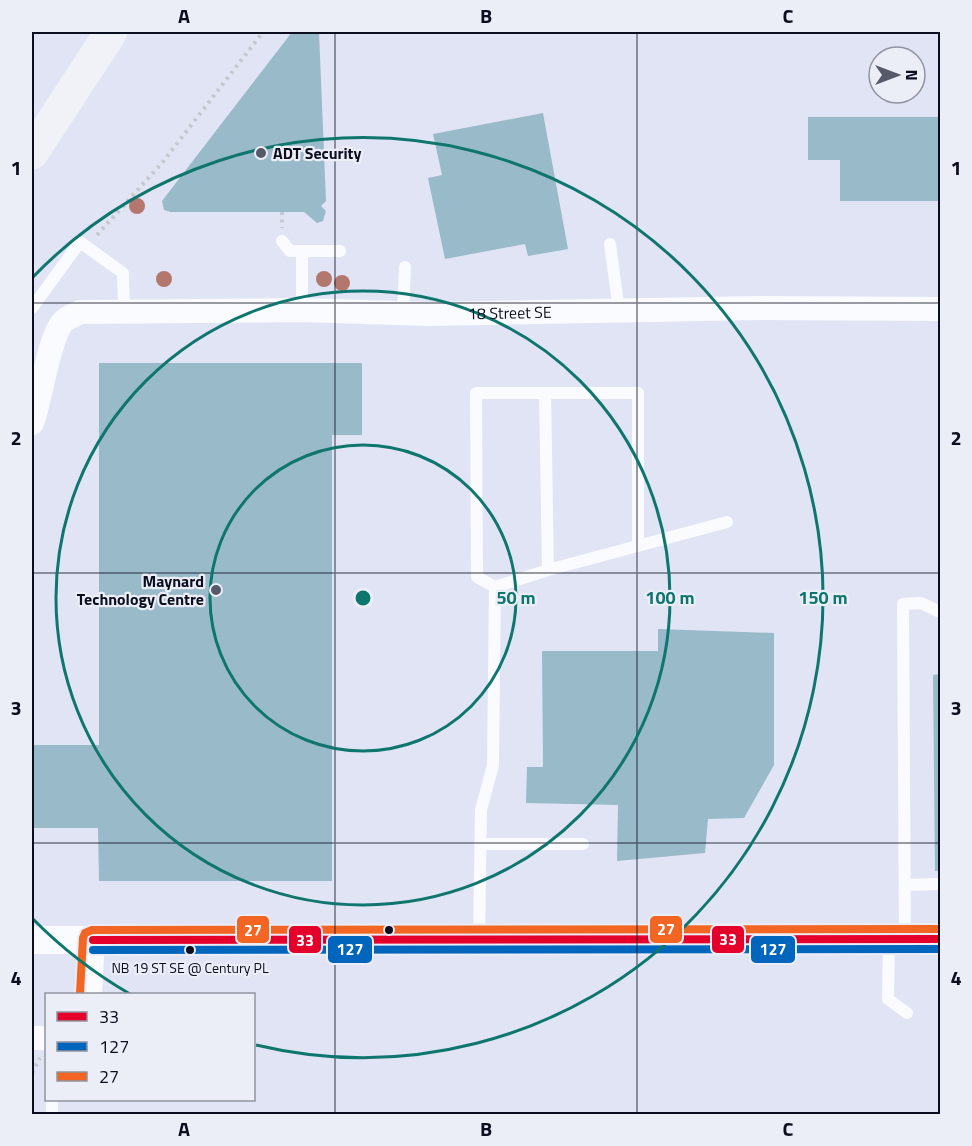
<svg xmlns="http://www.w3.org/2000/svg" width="972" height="1146" font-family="'Titillium Web',sans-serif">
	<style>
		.building { fill: #99bac8 }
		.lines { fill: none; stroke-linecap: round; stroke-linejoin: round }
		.path { stroke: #c7c8cf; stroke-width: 4; stroke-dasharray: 3 4.5; stroke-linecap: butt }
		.service { stroke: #fafbfe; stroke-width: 12 }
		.minor { stroke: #fafbfe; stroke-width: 24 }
		.tertiary { stroke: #fafbfe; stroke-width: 28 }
		.primary { stroke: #f1f2f8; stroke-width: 33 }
		.bus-1-casing { stroke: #ebedf7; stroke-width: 12 }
		.bus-2-casing { stroke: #ebedf7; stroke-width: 12 }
		.bus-3-casing { stroke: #ebedf7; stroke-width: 12 }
		.bus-1 { stroke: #e4002b; stroke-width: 8 }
		.bus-2 { stroke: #0065bd; stroke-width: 8 }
		.bus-3 { stroke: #f26522; stroke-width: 8 }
		.tree { fill: #b3776e }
		.grid { fill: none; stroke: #0b0e1e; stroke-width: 1.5; stroke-opacity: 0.55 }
		.ring { fill: none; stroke: #0f766e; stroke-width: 3 }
		.poi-dot { fill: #565969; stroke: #ebedf7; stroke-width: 2 }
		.bus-dot { fill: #0b0e1e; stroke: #ebedf7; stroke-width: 2 }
		.labels { text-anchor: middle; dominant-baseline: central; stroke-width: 4.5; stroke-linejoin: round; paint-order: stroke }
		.bus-label { font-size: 14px; fill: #0b0e1e; stroke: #ebedf7 }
		.poi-label { font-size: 16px; font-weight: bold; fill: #0b0e1e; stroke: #ebedf7; text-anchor: start }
		.street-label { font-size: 16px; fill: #0b0e1e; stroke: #ebedf7 }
		.centre { fill: #0f766e; stroke: #ebedf7; stroke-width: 3 }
		.ring-label { font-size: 18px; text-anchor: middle; font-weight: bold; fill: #0f766e; stroke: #ebedf7; stroke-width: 4.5; stroke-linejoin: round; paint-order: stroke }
		.line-badge { stroke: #ebedf7; stroke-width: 2 }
		.badge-label { font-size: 16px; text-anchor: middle; font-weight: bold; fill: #fff }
		.neatline { fill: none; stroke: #0b0e1e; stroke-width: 2 }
		.grid-label { font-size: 20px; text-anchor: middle; font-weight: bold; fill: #0b0e1e }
	</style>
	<rect width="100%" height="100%" fill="#e0e4f5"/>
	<path class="building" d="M292 32H319L326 201 321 206 326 211 323 221 317 223 304 212H171L164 210 162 201Z
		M543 113 568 249 528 256 525 244 445 259 428 178 442 175 433 134Z
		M808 117H940V201H840V160H808Z
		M99 363H362V435H332V881H99L98 828H32V745H99Z
		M658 629 774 633V765L744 818 708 819 705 853 617 861 618 805 526 803 527 767H543L542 651H658Z
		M940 674V871H935L933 675Z"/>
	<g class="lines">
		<path class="path" d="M282 212V228
			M97 235 162 163 263 32
			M32 1073 40 1058"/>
		<path class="service" d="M282 241 290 251H302
			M610 244 619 311
			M32 308 80 242 123 273 124 311
			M302 310V251H340
			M403 312 405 267
			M545 393 548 570
			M495 587 477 577 476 393H638V546
			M480 844H583
			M905 885 940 884
			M479 939 481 810 493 765 495 587 548 570 727 522
			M889 939 888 999 907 1013
			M905 939 903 604 921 603 940 612
			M52 1100V1114"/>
		<g class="minor">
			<path id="s1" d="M32 423C41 400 49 334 64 321 68 317 75 315 80 312L302 310 429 314 761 308 940 309"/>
			<path d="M90 994 93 940"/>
			<path d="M32 1038H46"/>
		</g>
		<path class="tertiary" d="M32 940 940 939"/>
		<path class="primary" d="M32 153 111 32"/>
		<g class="bus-1-casing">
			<path id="bus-1" d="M93 940 940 939"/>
		</g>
		<g class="bus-2-casing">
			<path id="bus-2" d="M93 950 940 949"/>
		</g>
		<g class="bus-3-casing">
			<path id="bus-3" d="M80 993 83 938 85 933 92 930 940 929"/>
		</g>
		<use href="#bus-1" class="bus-1"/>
		<use href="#bus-2" class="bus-2"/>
		<use href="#bus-3" class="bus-3"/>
	</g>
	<g class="tree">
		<circle cx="137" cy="206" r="8"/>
		<circle cx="164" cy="279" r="8"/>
		<circle cx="324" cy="279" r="8"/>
		<circle cx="342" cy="283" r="8"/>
	</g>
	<path class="grid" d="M335 32V1114M637 32V1114M32 303H940M32 573H940M32 843H940"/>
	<g class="ring">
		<circle cx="363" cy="598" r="153"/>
		<circle cx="363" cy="598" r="307"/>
		<path d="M130 994A460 460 0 0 1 32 918M32 278A460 460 0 1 1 256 1045"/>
	</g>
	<g class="poi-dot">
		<circle cx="261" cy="153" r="6"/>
		<circle cx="216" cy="590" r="6"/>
	</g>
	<g class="bus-dot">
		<circle cx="389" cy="930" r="5"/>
		<circle cx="190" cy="950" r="5"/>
	</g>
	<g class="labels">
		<g class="bus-label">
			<text x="190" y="967">NB 19 ST SE @ Century PL</text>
		</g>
		<g class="poi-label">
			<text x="273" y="153">ADT Security</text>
			<text x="204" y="581" text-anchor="end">Maynard<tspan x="204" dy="18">Technology Centre</tspan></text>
		</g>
		<g class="street-label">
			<text stroke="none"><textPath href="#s1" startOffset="556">18 Street SE</textPath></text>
		</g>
	</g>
	<circle cx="363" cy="598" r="9" class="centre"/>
	<g class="ring-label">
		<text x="516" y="604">50 m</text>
		<text x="670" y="604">100 m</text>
		<text x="823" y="604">150 m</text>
	</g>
	<g class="line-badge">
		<rect x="649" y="915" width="34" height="29" rx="6" fill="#f26522"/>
		<rect x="236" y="915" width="34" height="29" rx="6" fill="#f26522"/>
		<rect x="711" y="925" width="34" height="29" rx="6" fill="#e4002b"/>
		<rect x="288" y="925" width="34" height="29" rx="6" fill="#e4002b"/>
		<rect x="750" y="935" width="46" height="29" rx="6" fill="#0065bd"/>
		<rect x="327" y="935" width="46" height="29" rx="6" fill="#0065bd"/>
	</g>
	<g class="badge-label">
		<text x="666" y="935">27</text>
		<text x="253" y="936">27</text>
		<text x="728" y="945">33</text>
		<text x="305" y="946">33</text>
		<text x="773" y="955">127</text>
		<text x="350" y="955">127</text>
	</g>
	<rect width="972" height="1146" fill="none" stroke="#ebedf7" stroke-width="66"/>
	<rect x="45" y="993" width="210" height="108" fill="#ebedf7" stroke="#9194a0" stroke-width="1.5"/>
	<rect x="57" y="1012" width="30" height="9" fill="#e4002b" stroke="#9194a0" stroke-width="1.5"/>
	<text x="99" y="1023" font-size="18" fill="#0b0e1e">33</text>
	<rect x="57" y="1042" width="30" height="9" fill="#0065bd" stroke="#9194a0" stroke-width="1.5"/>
	<text x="99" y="1053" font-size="18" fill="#0b0e1e">127</text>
	<rect x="57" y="1072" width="30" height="9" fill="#f26522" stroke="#9194a0" stroke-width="1.5"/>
	<text x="99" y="1083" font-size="18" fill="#0b0e1e">27</text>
	<g transform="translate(897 75) rotate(90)"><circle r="28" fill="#ebedf7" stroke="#9194a0" stroke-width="1.5"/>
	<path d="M0-4.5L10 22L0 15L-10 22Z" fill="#565969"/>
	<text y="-9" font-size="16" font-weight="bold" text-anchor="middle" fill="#0b0e1e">N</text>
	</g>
	<rect x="33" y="33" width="906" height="1080" class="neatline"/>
	<g class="grid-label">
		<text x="184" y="23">A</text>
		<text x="486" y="23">B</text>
		<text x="788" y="23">C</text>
		<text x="16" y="175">1</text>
		<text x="956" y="175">1</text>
		<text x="16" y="445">2</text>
		<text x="956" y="445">2</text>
		<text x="16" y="715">3</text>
		<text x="956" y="715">3</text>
		<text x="16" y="985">4</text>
		<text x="956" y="985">4</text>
		<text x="184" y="1136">A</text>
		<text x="486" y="1136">B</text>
		<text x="788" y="1136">C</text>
	</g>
</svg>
